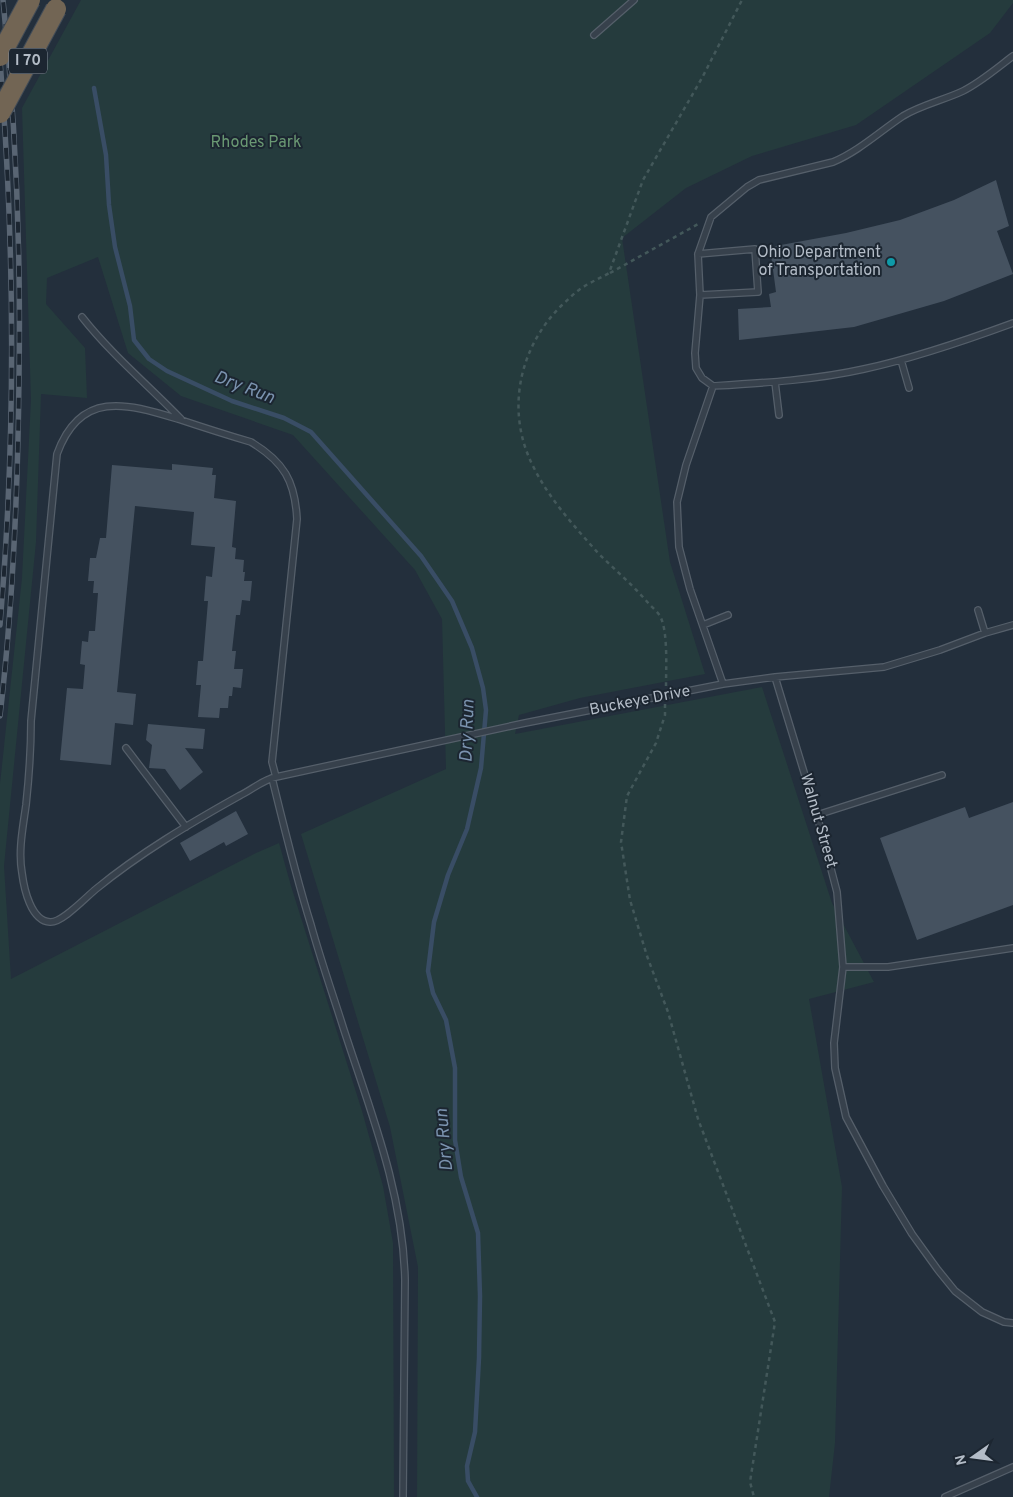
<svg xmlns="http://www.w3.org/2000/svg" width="1013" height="1497" font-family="Overpass,sans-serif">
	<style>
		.green { fill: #253b3d }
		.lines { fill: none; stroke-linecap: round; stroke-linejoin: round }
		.stream { stroke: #394d65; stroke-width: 4.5 }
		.building { fill: #455260 }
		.lane-casing { stroke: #555f6a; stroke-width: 8 }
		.path { stroke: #43585a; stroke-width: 2.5; stroke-dasharray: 4 4; stroke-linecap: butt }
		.lane { stroke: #37414c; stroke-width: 5.5 }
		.rail-casing { stroke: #596573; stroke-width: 5.5 }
		.rail { stroke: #1c2631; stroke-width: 4; stroke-dasharray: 11; stroke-linecap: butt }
		.highway-bridge-casing { stroke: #424c57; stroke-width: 22; stroke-linecap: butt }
		.highway-bridge { stroke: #726554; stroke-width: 20 }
		.culture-dot { fill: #0f9aa8; stroke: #1c2631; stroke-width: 2 }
		.labels { text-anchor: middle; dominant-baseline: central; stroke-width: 4; stroke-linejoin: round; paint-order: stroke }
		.shield { fill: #1c2631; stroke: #868f9a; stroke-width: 1 }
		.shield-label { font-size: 15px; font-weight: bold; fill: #b3bcc7 }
		.park-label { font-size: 16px; fill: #6a9873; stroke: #1c2631 }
		.poi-label { font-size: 16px; fill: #b3bcc7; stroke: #1c2631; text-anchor: end }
		.street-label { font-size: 16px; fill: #b3bcc7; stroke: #1c2631 }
		.water-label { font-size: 18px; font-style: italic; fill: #7b93af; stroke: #1c2631 }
	</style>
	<rect width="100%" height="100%" fill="#232f3c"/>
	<path class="green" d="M81 0H1013V3L990 33 856 125 752 156 686 188 622 238 670 562 705 674 580 698 519 715 515 734 762 687 832 903 874 982 809 999 842 1187 835 1443 829 1497H417L418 1267 390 1127 301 834 446 769 442 619 415 570 293 435 181 396 128 353 98 257 47 278 46 304 85 348 87 398 41 394 36 542 4 866 11 979 256 853 279 843 291 886 362 1111 383 1186 393 1243 394 1497H0V784L22 578 31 400 22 108Z"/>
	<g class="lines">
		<path class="stream" d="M94 88 106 155 109 205 115 247 130 306 134 340 149 359 167 371 232 401 284 418 311 432 421 556 452 601 472 648 483 688 486 710 481 768 467 829 448 875 434 922 428 971 433 993 446 1020 455 1068V1140L461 1177 478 1233 480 1296 479 1358 475 1432 467 1466 468 1481 477 1497"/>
	</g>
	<path class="building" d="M996 180 1009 226 997 231 1013 274 944 301 854 327 739 340 738 309 771 307 769 294 776 292 770 247 846 233 900 220 954 200Z
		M172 464 213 468 212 475H216L214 498 236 501 232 547 236 548 235 559 244 560 243 572H245L244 581H252L250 601 242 600 240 615H236L232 651H236L234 669H243L241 688 233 687 232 696H229L228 708H220L219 718 198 717 201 685H196L198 661H203L208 601H204L206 576 212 577 215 547 191 545 194 512 135 506 117 692 136 694 133 725 115 723 111 765 60 760 67 688 83 689 85 665 80 664 82 641 88 642 89 631H95L98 593H93L94 581H88L90 558H96L100 538H106L112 465 172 470Z
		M148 724 205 729 203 749 185 748 203 772 180 790 165 769 149 768 152 745 146 740Z
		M1013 802V905L917 940 880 838 965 807 969 818Z
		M236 811 248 834 226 846 224 842 190 861 180 843Z"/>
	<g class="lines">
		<g class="lane-casing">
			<path id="lane" d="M594 35 634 0
				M698 254 711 217 747 187 759 180 833 162C859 151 879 132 903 116 921 105 944 100 963 91 981 82 997 68 1013 56
				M700 295 758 292 755 249 698 254 700 295 695 353 696 368 702 378 713 386
				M82 317C111 354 148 385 181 419
				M901 360 909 388
				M775 382 779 415
				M978 610 985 633
				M703 625 728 615
				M775 677 817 815 837 892 843 967 834 1043 835 1068 846 1117 883 1186 912 1234 938 1270 955 1291 982 1312 1004 1322 1013 1323
				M723 684 690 589 679 547 677 502 686 465 713 386C763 383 815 380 864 369 915 358 964 341 1013 323
				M126 748 186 827
				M276 777 272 762 297 519C295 481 284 462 251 442 227 435 202 427 178 419 126 403 80 390 57 454L31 721C31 749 29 777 26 805 23 827 18 851 22 873 24 889 31 921 50 922 62 923 86 897 96 889 140 853 189 824 239 796 252 790 262 780 276 777L525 723 723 684 775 677 884 667 940 650 985 633 1013 625
				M272 778C284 827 296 877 311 925 321 961 333 995 344 1030 371 1113 403 1192 405 1280L403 1497
				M817 815 942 775
				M843 967H888L1013 948
				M945 1497 1013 1467"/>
		</g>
		<path class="path" d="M610 273 700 223
			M666 686C666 669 668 634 661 618 659 613 653 608 649 604 633 585 615 570 598 553 575 527 550 500 534 468 505 413 518 348 562 305 568 300 573 294 579 290 588 283 599 279 609 273L643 180 702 78 742 0
			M665 704V715L656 743 627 796 621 842 630 900 647 956 668 1012 698 1119 775 1322 750 1482 754 1497"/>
		<use href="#lane" class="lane"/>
		<g class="rail-casing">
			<path id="rail" d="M0 60C15 248 16 437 0 625
				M0 716C13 604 18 490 19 377 21 251 16 125 3 0"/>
		</g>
		<use href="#rail" class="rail"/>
		<g class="highway-bridge-casing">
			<path id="highway-bridge" d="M0 56 30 0
				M0 113 56 9"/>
		</g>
		<use href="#highway-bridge" class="highway-bridge"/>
	</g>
	<circle class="culture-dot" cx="891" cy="262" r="5"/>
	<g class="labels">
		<rect class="shield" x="9" y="48.5" width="38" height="25" rx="4"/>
		<g class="shield-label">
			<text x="28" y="61">I 70</text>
		</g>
		<g class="park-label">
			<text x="256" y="143">Rhodes Park</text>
		</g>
		<g class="poi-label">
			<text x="881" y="253">Ohio Department<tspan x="881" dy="18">of Transportation</tspan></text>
		</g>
		<g class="street-label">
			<text transform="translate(640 701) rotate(-11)">Buckeye Drive</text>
			<text transform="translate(818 821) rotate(74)">Walnut Street</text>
		</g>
		<g class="water-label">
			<text transform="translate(244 388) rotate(21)">Dry Run</text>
			<text transform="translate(468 731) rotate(-88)">Dry Run</text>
			<text transform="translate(445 1140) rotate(-95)">Dry Run</text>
		</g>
	</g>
	<g transform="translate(973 1457) rotate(256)" stroke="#1c2631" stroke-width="4" paint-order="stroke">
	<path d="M0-4L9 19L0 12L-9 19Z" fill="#b3bcc7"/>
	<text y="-8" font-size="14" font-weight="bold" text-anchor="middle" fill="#b3bcc7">N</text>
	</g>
</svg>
